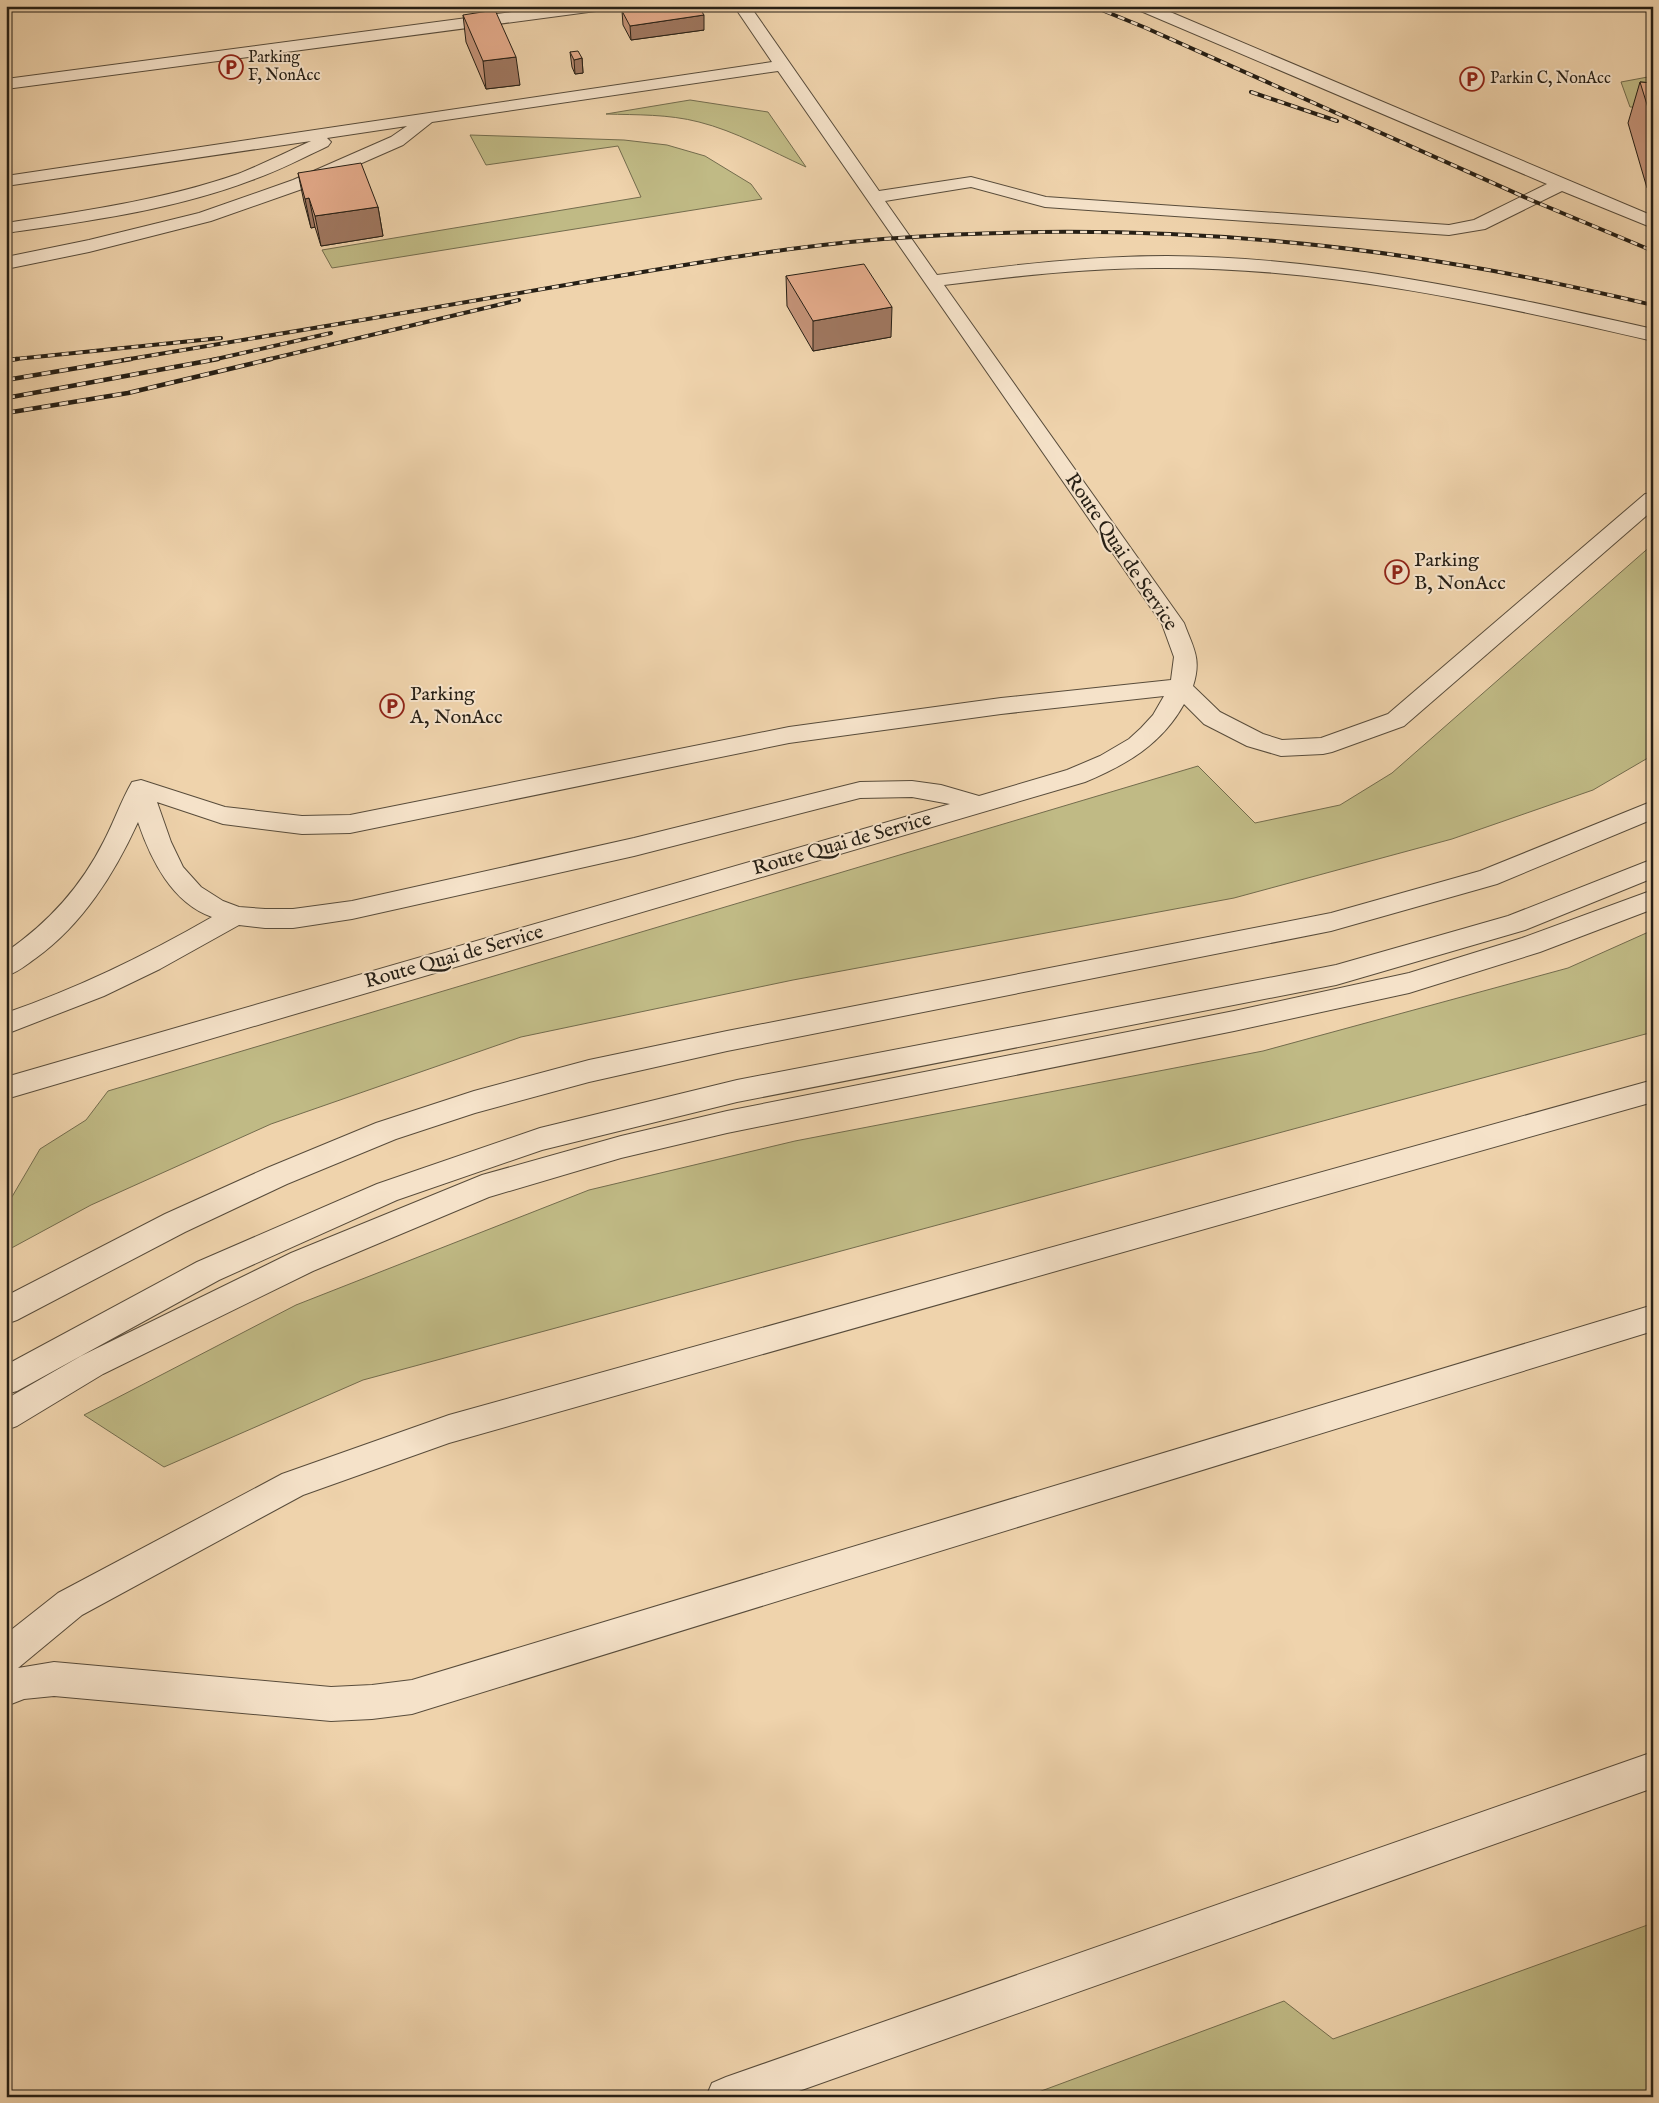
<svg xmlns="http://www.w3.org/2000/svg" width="1659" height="2103" font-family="'IM FELL English',serif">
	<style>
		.green { fill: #c0ba85; stroke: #736c4d }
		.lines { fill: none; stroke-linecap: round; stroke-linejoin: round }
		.minor-casing { stroke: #584c3b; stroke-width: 2 }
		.minor { fill: #f5e2c9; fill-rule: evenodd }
		.rail-far1-casing { stroke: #261f15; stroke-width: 4 }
		.rail-casing { stroke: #261f15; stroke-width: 4.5 }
		.rail-far1 { stroke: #f5e2c9; stroke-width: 2.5; stroke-dasharray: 7; stroke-linecap: butt }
		.rail { stroke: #f5e2c9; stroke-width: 3; stroke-dasharray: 9; stroke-linecap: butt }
		.wall { fill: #c49378; stroke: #261f15 }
		.shaded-wall { fill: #a07861; stroke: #261f15 }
		.building { fill: #e4ab8b; stroke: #261f15 }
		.labels { text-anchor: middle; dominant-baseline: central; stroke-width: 4; stroke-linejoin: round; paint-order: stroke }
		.far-poi-label { font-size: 16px; fill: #261f15; stroke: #f5e2c9; text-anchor: start }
		.street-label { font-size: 20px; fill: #261f15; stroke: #f5e2c9 }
		.poi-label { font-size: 20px; fill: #261f15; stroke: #f5e2c9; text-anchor: start }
	</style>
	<rect width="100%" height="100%" fill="#efd3ac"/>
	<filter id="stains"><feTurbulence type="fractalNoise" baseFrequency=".004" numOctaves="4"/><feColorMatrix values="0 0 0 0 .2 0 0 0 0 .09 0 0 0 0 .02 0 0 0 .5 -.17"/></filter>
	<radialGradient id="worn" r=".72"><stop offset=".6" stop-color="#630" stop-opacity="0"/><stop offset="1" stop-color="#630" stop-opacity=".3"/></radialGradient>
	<path class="green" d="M1653 76V108L1630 107 1621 82Z
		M690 100 768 112 806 167C771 151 735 131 699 122 668 114 637 115 606 114Z
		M470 135 624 140 667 145 705 156 751 184 762 199 332 268 322 250 641 197 618 146 486 165Z
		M1653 544V755L1593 790 1452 839 1234 898 793 980 521 1037 271 1124 91 1205 6 1251V1207L40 1149 86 1120 108 1091 1198 766 1255 823 1340 805 1392 773Z
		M1653 930V1032L363 1380 164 1467 84 1415 296 1305 589 1190 795 1141 1263 1051 1568 968Z
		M1653 1923V2097H1025L1284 2001 1333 2039Z"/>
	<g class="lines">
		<g class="minor-casing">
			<path id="minor" d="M558 6H604L602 9 596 11 6 89V79Z
				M734 6H750L879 191 971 177 1046 197 1449 225 1474 220 1547 184 1136 9 1134 6H1156L1653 216V228L1562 191 1485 229 1449 235 1045 207 971 187 885 201 937 275C1013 265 1090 256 1167 256 1332 257 1493 293 1653 329V341C1493 304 1331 268 1167 268 1092 267 1018 276 944 285L1184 623C1193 648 1202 658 1193 686L1220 712 1263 734 1282 740 1321 738 1388 714 1645 494 1653 493V510L1404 726 1332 752 1323 754 1281 756 1247 746 1204 724 1184 704C1162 744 1126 765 1085 782L6 1099V1077L950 804 912 797 860 798 634 856 352 919 293 928H265L239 925 160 969 104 996 6 1034V1013C78 988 146 955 212 917 172 903 151 860 138 822 114 874 83 924 36 958 26 965 18 972 6 976V952C48 923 81 887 104 841 114 822 121 801 132 782L141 780 225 807 302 816 350 815 789 727 1001 698 1171 680 1174 657 1162 624 778 71 432 122 403 145 305 188 211 221 89 252 6 269V257L89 240 199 213 293 180 391 137 407 126 327 138 331 142 328 146C303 158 278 171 252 180 173 210 89 221 6 233V223C84 211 163 200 238 174 263 164 287 152 311 141L6 186V176L772 62ZM1164 696 1153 715 1141 728 1129 739 1100 756 1067 770 979 796 941 785 912 781 860 782 634 838 352 901 293 909H265L239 907 223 901 201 887 183 867 171 842 157 802 223 824 302 834 350 833 789 743 1001 714Z
				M1653 801V819L1497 884 1331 931 727 1051 589 1082 475 1113 396 1139 287 1184 185 1232 17 1320 6 1324V1296L165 1214 267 1168 376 1123 474 1091 589 1060 727 1031 1331 913 1480 871Z
				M1653 859V878L1525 930 1336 985 737 1102 542 1150 397 1200 219 1280 17 1391 6 1394V1365L197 1262 377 1184 540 1128 737 1080 1336 965 1508 916Z
				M1653 890V909L1540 952 1409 993 1234 1031 727 1133 621 1158 489 1197 313 1271 103 1374 17 1426 6 1430V1399L81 1356 291 1253 482 1175 621 1136 727 1111 1234 1011 1409 973 1522 938Z
				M1653 1080V1102L449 1443 303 1495 82 1615 18 1668 54 1662 331 1687 372 1685 412 1680 1653 1305V1331L412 1714 372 1719 331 1721 54 1696 24 1699 6 1706V1634L58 1593 282 1474 449 1415Z
				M1653 1752V1788L782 2097H706L712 2083 726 2077Z"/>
		</g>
		<use href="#minor" class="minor"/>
		<g class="rail-far1-casing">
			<path id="rail-far1" d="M1092 6 1146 28 1531 200 1653 251
				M1251 92 1337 121
				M6 360 221 338
				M124 360C269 336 415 311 560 286 667 268 774 248 883 239 1078 224 1278 233 1471 267 1532 277 1592 291 1653 305
				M212 360 331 333
				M266 360 519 300"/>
		</g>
		<g class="rail-casing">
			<path id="rail" d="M6 360 17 359
				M6 380 131 359
				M6 398 218 359
				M6 413 128 393 271 359"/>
		</g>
		<use href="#rail-far1" class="rail-far1"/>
		<use href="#rail" class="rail"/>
	</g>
	<path class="wall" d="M622 11 704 30 631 40 623 25Z
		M463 15 520 85 486 89 466 42Z
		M570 52 582 58 583 73 575 74 572 67Z
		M1640 82 1653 83V188H1647L1628 123Z
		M298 173 378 207 383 236 321 246 315 227 311 228 304 202Z
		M786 276 891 337 813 351 787 306Z"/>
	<path class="shaded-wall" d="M704 15V30L631 40 630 26Z
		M516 57 520 85 486 89 483 61Z
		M582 58 583 73 575 74 574 60Z
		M309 198 315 227 311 228 305 199Z
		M378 207 383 236 321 246 315 216Z
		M892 307 891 337 813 351V321Z"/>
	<path class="building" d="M662 6H698L704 15 630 26 622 11Z
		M495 10 516 57 483 61 463 15Z
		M578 51 582 58 574 60 570 52Z
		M1640 82 1653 83V124Z
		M361 163 378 207 315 216 309 198 305 199 298 173Z
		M864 264 892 307 813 321 786 276Z"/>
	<defs>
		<g id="parking-ring" transform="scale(1.25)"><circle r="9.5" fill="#f5e2c9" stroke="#8f2418" stroke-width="1.5"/><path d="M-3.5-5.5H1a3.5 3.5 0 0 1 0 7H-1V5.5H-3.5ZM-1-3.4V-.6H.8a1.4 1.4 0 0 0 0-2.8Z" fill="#8f2418"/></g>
	</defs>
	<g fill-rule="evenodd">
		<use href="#parking-ring" x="231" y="67"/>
		<use href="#parking-ring" x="1472" y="79"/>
		<use href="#parking-ring" x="1397" y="572"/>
		<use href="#parking-ring" x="392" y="706"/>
	</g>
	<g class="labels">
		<g class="far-poi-label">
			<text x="248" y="58">Parking<tspan x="248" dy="18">F, NonAcc</tspan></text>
			<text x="1490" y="79">Parkin C, NonAcc</text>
		</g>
		<g class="street-label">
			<text transform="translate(1121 552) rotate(56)">Route Quai de Service</text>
			<text transform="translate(842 844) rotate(-16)">Route Quai de Service</text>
			<text transform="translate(454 957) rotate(-16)">Route Quai de Service</text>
		</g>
		<g class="poi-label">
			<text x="1414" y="560">Parking<tspan x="1414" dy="23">B, NonAcc</tspan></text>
			<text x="410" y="694">Parking<tspan x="410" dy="23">A, NonAcc</tspan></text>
		</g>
	</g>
	<rect width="1659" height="2103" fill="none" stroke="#efd3ac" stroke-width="25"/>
	<rect x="8" y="8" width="1644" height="2088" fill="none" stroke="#261f15" stroke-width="2.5"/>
	<rect x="12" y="12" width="1634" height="2078" fill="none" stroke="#261f15"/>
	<rect width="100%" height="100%" filter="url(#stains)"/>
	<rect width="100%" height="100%" fill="url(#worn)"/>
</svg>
